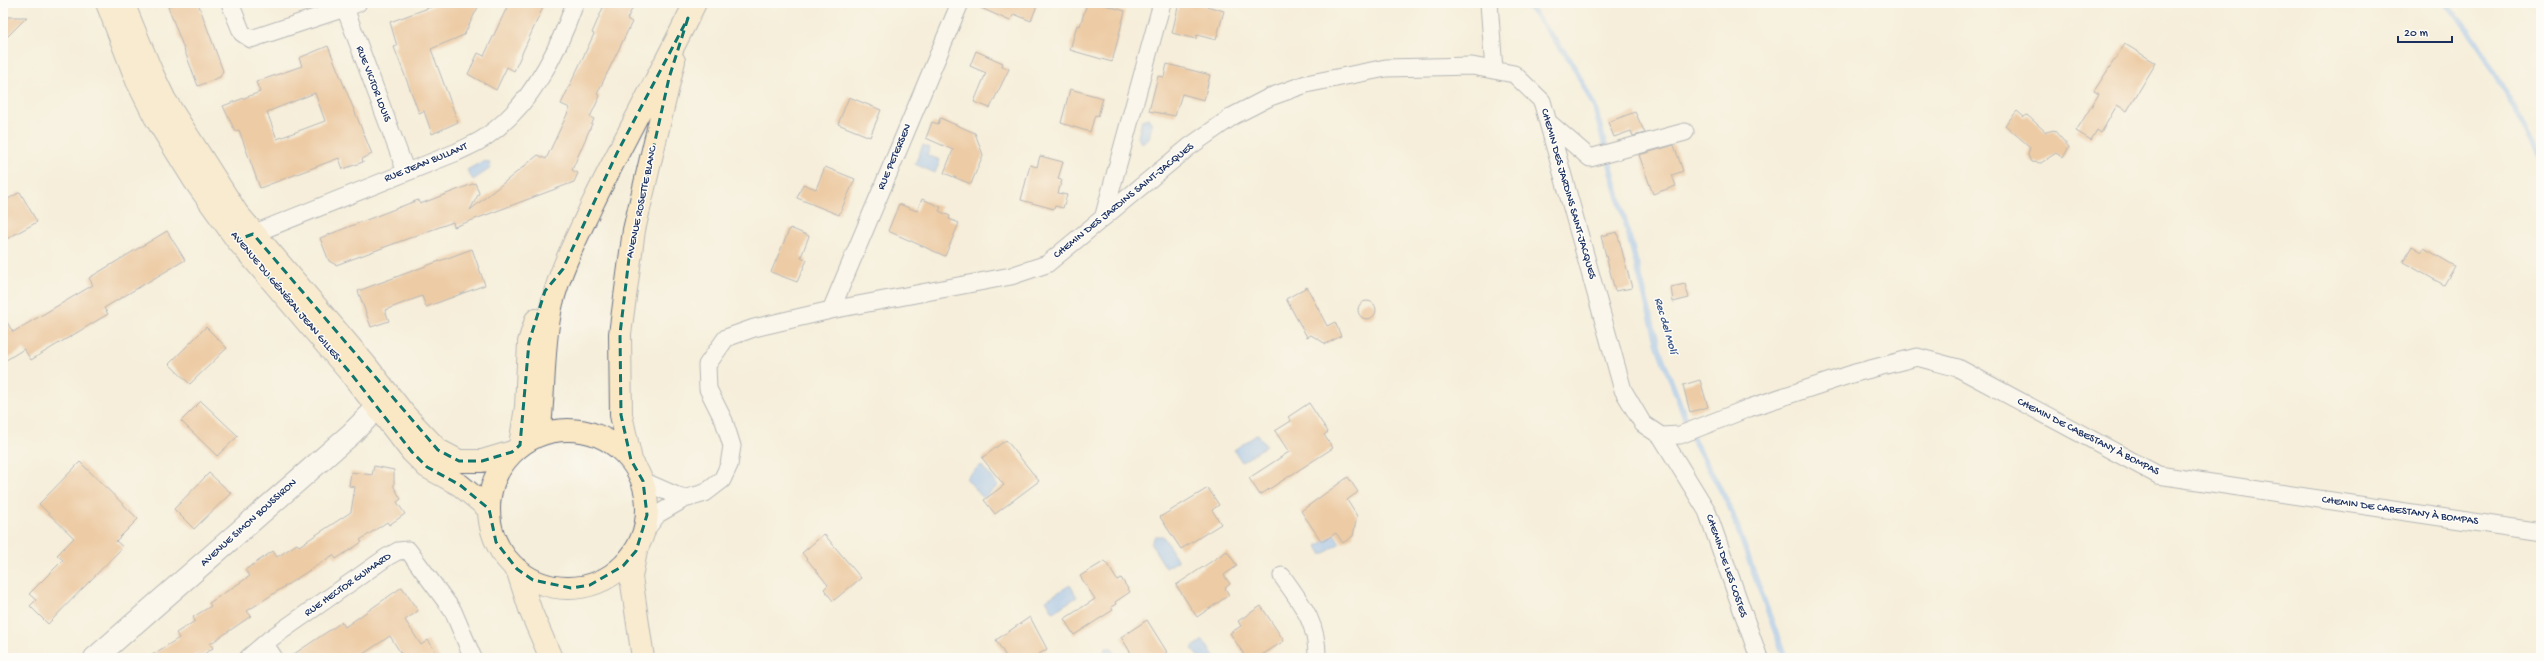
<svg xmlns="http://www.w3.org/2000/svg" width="2544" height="661" font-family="'Gochi Hand',sans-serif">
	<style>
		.water { fill: #89b9f5; stroke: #5274aa }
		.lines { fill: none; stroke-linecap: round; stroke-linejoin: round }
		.stream { stroke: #89b9f5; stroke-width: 5.5 }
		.building { fill: #e2a165; fill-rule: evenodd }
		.minor-casing { stroke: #677289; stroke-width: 19 }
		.tertiary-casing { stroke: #677289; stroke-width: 24 }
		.secondary-casing { stroke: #677289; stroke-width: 24 }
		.minor { stroke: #fff; stroke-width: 17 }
		.tertiary { stroke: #fff; stroke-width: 22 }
		.secondary { stroke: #fae7c3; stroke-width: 22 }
		.marked { fill: none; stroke: #0f766e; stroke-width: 3; stroke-dasharray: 8 5; stroke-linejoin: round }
		.labels { text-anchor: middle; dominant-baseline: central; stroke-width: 3; stroke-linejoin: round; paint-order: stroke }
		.street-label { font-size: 11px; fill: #1b2f5e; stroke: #fdfcf7 }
		.water-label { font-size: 12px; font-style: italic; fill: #3c588b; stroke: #fdfcf7 }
	</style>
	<rect width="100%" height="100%" fill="#fdfcf7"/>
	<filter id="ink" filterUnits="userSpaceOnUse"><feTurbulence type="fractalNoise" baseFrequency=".025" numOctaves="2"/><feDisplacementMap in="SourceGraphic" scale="8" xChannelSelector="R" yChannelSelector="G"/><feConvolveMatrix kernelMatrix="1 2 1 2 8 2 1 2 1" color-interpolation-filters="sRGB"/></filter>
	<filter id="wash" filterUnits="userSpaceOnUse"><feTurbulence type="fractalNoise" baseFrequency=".012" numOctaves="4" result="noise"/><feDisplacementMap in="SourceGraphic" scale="16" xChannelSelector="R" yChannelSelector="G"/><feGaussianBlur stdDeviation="0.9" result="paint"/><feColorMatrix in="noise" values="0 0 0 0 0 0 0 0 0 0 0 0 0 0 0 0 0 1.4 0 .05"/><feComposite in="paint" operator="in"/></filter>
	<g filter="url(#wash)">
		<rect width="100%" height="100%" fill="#f5eeda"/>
		<path class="water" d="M1148 118 1152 124 1149 139 1141 143 1138 137 1142 120Z
			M923 145 930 148 927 155 940 160 935 173 915 164Z
			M483 161 489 162 491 168 473 180 467 170Z
			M1258 434 1266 446 1242 462 1234 450Z
			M981 465 998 486 983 498 966 478Z
			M1335 535 1340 543 1322 555 1317 546Z
			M1155 536H1163L1178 561 1166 568 1151 544Z
			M1070 585 1077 597 1053 612 1046 600Z
			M1203 640 1215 658H1199L1192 648Z
			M1106 648H1112L1118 658H1105L1103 654Z"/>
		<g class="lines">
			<path class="stream" d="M1526 3 1571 61 1595 108 1659 349 1694 441 1729 505 1785 658
				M2447 3 2476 40 2541 155"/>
		</g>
		<g id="blocks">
			<path class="building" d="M177 3H198L223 71 220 77 198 86 168 7Z
				M442 3H480L464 35 431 49 458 122 432 134 424 111 419 113 413 97 394 47 397 46 390 22Z
				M509 3H545L514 71 507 67 496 90 468 74 478 53 484 56Z
				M605 3H635L627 19 632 22 597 94 600 96 590 117 594 119 572 170 578 173 574 182 454 227 453 222 336 265 329 261 320 238 418 200 420 204 475 183 479 193 470 210 538 155 546 159 570 108 561 104 594 34 592 33Z
				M970 3H1038L1031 21 1014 14 1010 21Z
				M1087 3H1098L1125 11 1112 62 1070 50 1077 25 1080 26Z
				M1179 3H1196L1224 11 1216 40 1197 35 1196 39 1172 33Z
				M3 17H27L3 41Z
				M2125 44 2156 63 2127 111 2117 105 2101 133 2097 130 2091 140 2076 131 2099 94 2094 91Z
				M328 46 372 154 362 159 363 162 343 169 339 158 260 188 239 130 235 131 223 106 260 92 256 82 302 66 299 58ZM315 93 325 121 277 139 267 112Z
				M976 51 1003 63 1002 66 1009 69 990 108 974 102 986 73 970 66Z
				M1167 64 1210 75 1204 100 1182 94 1175 116 1149 111 1158 76 1164 77Z
				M1070 89 1103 98 1098 116 1095 115 1090 132 1061 123Z
				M849 97 881 110 870 137 838 124Z
				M2017 111 2024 117 2027 115 2046 132 2054 130 2069 147 2063 158 2056 153 2041 163 2031 162 2028 155 2030 147 2005 125Z
				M1635 112 1645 133 1633 136 1631 131 1614 137 1608 122Z
				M940 118 975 133 983 155 971 184 944 173 953 150 926 138 932 122 938 124Z
				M1674 145 1683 171 1672 175 1676 186 1653 194 1639 155Z
				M1040 156 1063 162 1058 179 1062 180 1058 193 1067 195 1063 208 1055 206 1054 209 1021 200 1030 165 1037 167Z
				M825 167 855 179 839 215 797 198 803 184 816 189Z
				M20 192 37 222 3 241V202Z
				M922 199 941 207 939 211 950 216 949 219 959 223 945 256 888 231 899 204 917 211Z
				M790 228 809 236 801 257 807 260 797 282 771 272Z
				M167 231 185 260 104 308 108 314 31 360 24 349 3 362V316L13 332 93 285 89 278Z
				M1617 232 1632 288 1615 291 1601 236Z
				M2412 246 2422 252 2424 248 2455 266 2444 285 2403 262Z
				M472 249 485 285 426 307 422 296 385 310 389 321 371 327 358 291Z
				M1685 284 1689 298 1673 302 1671 287Z
				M1307 287 1327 326 1335 322 1341 336 1326 344 1311 335 1307 337 1286 299Z
				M1358 310a9 9 0 1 1 18 0a9 9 0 1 1-18 0Z
				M206 327 227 348 190 384 169 364Z
				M1700 380 1708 407 1690 412 1683 385Z
				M201 401 238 436 217 456 181 421Z
				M1309 403 1328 432 1324 435 1333 448 1260 495 1249 478 1289 452 1275 431 1291 421 1288 417Z
				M1006 440 1039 481 995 514 984 500 1004 485 982 458Z
				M80 462 138 519 116 541 123 547 48 624 30 606 36 600 29 594 63 560 57 555 74 538 39 504Z
				M374 466 394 470V487L401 499 397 502 405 514 389 525 387 522 360 540 362 542 336 559 333 555 247 611 251 616 210 644 213 648 200 657 198 653 190 658H147L179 638 176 633 195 621 193 617 211 606 209 603 250 576 245 570 273 551 277 557 297 544 299 546 351 512 355 487 349 486 351 472 372 475Z
				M209 473 231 493 194 529 174 509Z
				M1348 477 1358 492 1347 500 1357 516 1353 536 1343 543 1336 533 1322 542 1301 511Z
				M1208 488 1219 505 1212 510 1221 524 1181 549 1160 517Z
				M824 534 861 578 833 601 824 589 828 585 802 553Z
				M1227 551 1237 566 1224 575 1230 584 1225 588 1229 595 1197 617 1176 585Z
				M1105 561 1117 580 1121 578 1130 592 1115 602 1116 604 1111 607 1113 610 1074 635 1064 619 1095 599 1080 576Z
				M402 587 418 611 405 620 421 645 428 640 440 658H401L403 657 390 636 357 658H288L342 622 345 627Z
				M1261 606 1284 641 1257 658H1242L1243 653 1230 633 1241 626 1238 621Z
				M1030 617 1047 649 1033 658H1007L996 640Z
				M1147 620 1167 652 1158 658H1134L1121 637Z"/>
		</g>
	</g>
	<g filter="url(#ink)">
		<use href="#blocks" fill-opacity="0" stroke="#677289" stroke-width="1"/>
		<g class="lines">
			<g class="minor-casing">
				<path id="minor" d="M230 3 242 33 251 39 345 8 343 3
					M358 3 345 8 406 172
					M1489 3 1494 70
					M1548 122 1590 158 1685 132
					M1104 215 1162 3
					M245 237 457 152C467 147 478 143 487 136 531 105 557 54 575 3
					M831 310 960 3
					M1661 436 1707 511 1759 658
					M643 481 684 499 658 514 644 532
					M684 499 705 493 722 480 729 465 732 446 724 421 708 389 707 365 726 338 754 328 831 310 1011 276 1047 264 1189 147 1233 116 1270 97 1306 84 1386 68 1472 66 1514 74 1542 101 1623 390 1643 424 1661 436 1680 435 1749 408 1855 373 1917 357 1958 368 2158 475 2541 532
					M1282 576C1301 603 1318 623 1317 658
					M265 644 274 658
					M248 658 270 639 387 557 398 551 408 550 453 611 473 658"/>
			</g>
			<g class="tertiary-casing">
				<path id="tertiary" d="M95 658 351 434 377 408 386 403 394 408"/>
			</g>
			<g class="secondary-casing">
				<path id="secondary" d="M107 3 137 81 155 117 194 180 237 240 352 375 412 452 427 467 460 485 489 509
					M123 3 152 73 165 100 237 213 365 364 405 415 438 450 459 461H482L512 452
					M489 509a79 79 0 1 1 158 0a79 79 0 1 1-158 0Z
					M539 435C545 391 542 346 552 303 561 268 577 237 592 205 625 137 662 71 695 3
					M520 445 526 407 529 342 536 320
					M631 460 621 415 620 334 634 230 674 61
					M636 551 631 577 643 658
					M517 569 531 612 551 658"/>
			</g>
			<use href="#minor" class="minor"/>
			<use href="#tertiary" class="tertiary"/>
			<use href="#secondary" class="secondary"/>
		</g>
	</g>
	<path d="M0 0H2544V661H0ZM688 18 669 78 629 258 620 334 621 415 631 460 643 481 647 515 636 551 623 566 590 585 571 588 533 580 517 569 496 542 489 509 460 485 427 467 412 452 352 375 237 240 253 234 438 450 459 461H482L512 452 520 445 529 342 545 291 563 269 617 153Z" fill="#f5eeda" fill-opacity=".55" fill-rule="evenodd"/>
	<path class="marked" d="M688 18 669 78 629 258 620 334 621 415 631 460 643 481 647 515 636 551 623 566 590 585 571 588 533 580 517 569 496 542 489 509 460 485 427 467 412 452 352 375 237 240 253 234 438 450 459 461H482L512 452 520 445 529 342 545 291 563 269 617 153Z"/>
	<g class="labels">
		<g class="street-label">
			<text transform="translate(373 84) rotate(69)">RUE VICTOR LOUIS</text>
			<text transform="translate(895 157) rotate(-67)">RUE PETERSEN</text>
			<text transform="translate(426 163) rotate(-22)">RUE JEAN BULLANT</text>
			<text transform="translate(1568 194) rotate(74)">CHEMIN DES JARDINS SAINT-JACQUES</text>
			<text transform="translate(1124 201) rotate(-39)">CHEMIN DES JARDINS SAINT-JACQUES</text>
			<text transform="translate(642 202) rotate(-78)">AVENUE ROSETTE BLANC</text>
			<text transform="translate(285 296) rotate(50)">AVENUE DU GÉNÉRAL JEAN GILLES</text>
			<text transform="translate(2088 437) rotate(27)">CHEMIN DE CABESTANY À BOMPAS</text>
			<text transform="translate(2400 511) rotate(8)">CHEMIN DE CABESTANY À BOMPAS</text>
			<text transform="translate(249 523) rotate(-42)">AVENUE SIMON BOUSSIRON</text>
			<text transform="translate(1726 566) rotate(71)">CHEMIN DE LES COSTES</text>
			<text transform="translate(348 585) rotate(-35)">RUE HECTOR GUIMARD</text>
		</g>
		<g class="water-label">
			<text transform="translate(1665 326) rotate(74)">Rec del Molí</text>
		</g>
	</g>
	<rect width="2544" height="661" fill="none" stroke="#fdfcf7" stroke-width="16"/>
	<path d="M2398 36v6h54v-6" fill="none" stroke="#1b2f5e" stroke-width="2"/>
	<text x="2404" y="36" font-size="12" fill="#1b2f5e" stroke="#fdfcf7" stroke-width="3" paint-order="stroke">20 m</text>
</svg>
